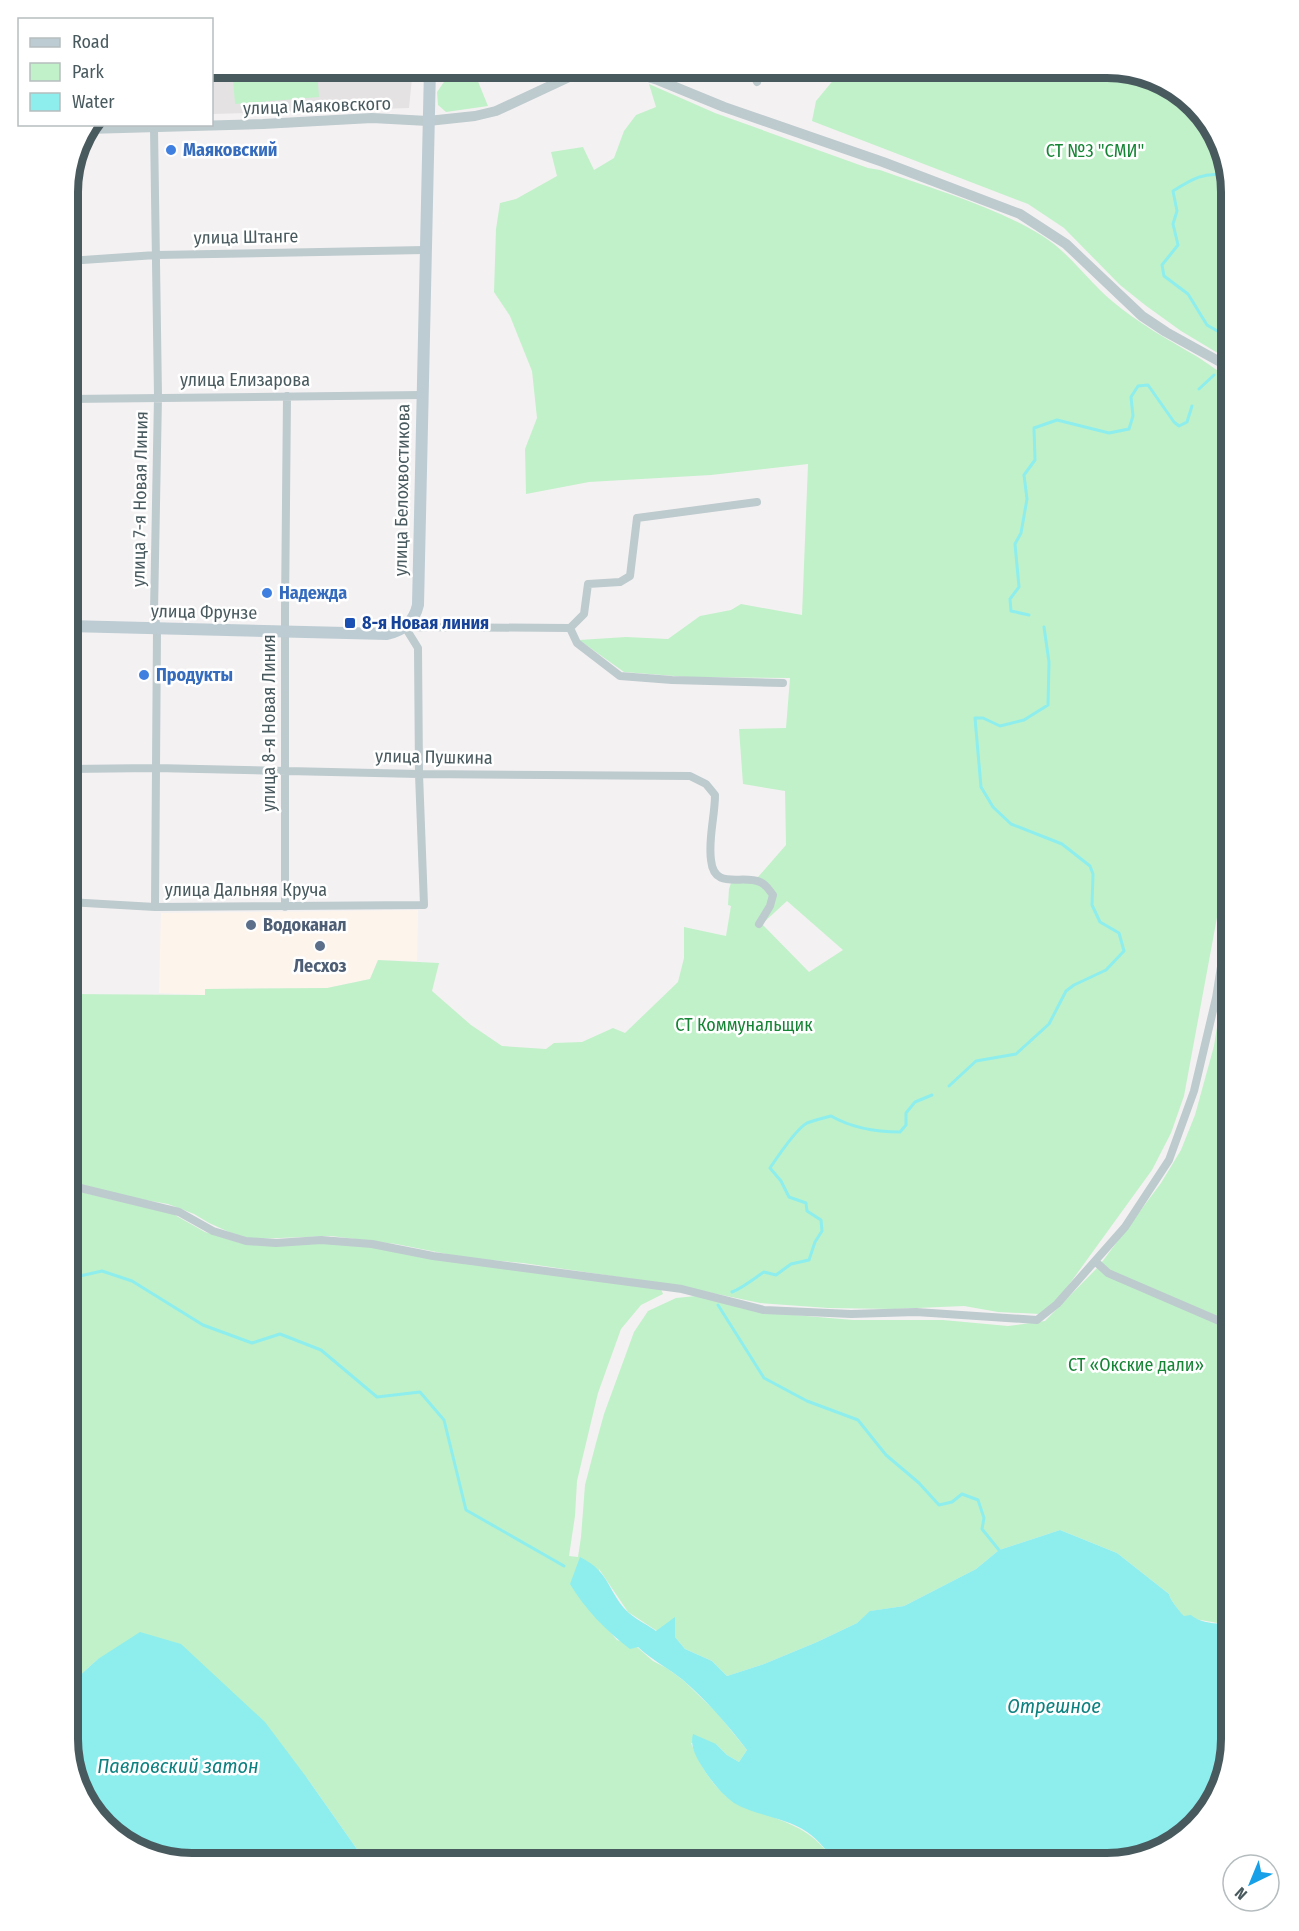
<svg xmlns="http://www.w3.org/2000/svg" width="1299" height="1931" font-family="'Fira Sans Condensed',sans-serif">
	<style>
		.commercial { fill: #fdf4ec }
		.education { fill: #e5e2e4 }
		.green { fill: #c1f1c9; fill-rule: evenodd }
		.water { fill: #8deeed }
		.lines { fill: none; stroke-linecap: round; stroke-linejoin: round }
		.stream { stroke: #8deeed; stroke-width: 3 }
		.minor { stroke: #bdcace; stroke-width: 8 }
		.tertiary { stroke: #bdcace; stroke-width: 10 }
		.secondary { stroke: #bdccd3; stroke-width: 12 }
		.shop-dot { fill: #3f7fe0; stroke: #fff; stroke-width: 2 }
		.transit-dot { fill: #1a4fb4; stroke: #fff; stroke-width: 2 }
		.service-dot { fill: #5c6f8a; stroke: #fff; stroke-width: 2 }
		.labels { text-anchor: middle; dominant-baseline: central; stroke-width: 5; stroke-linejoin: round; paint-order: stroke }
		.street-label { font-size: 18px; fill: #495a5f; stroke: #fff }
		.shop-label { font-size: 18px; font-weight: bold; fill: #366cbe; stroke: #fff; text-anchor: start }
		.park-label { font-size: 18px; fill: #168435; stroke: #fff }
		.transit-label { font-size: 18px; font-weight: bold; fill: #164399; stroke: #fff; text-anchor: start }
		.service-label { font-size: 18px; font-weight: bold; fill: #4e5e75; stroke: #fff; text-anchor: start }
		.water-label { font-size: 20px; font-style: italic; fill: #0d8080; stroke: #fff }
		.rim { fill: none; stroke: #495a5f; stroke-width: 8 }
	</style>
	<rect width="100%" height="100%" fill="#f4f1f2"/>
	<path class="commercial" d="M418 910 417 961 378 960 370 979 327 988 206 989 205 995 159 993 161 913Z"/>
	<path class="education" d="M212 68H413L409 108 212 114Z
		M68 909H77L80 994H68Z"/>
	<path class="green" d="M232 68H317L319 97 235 104Z
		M830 68H1115L1169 84 1215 130 1231 192V361L1181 331 1145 305 1120 285 1064 228 1028 204 812 121 816 101 835 78Z
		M446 79H477L488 106 446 112 438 105 437 92Z
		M649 84 715 113 868 168 880 170C930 188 996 207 1041 235 1069 252 1087 280 1112 301 1138 323 1167 339 1196 356 1208 363 1218 373 1231 376V863L1218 912 1184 1096 1171 1133 1152 1170 1060 1297 1040 1314 998 1312 964 1306 894 1309 828 1308 760 1303 674 1285 523 1263 467 1258 396 1244 331 1236 251 1239 231 1233 209 1223 194 1214 168 1204 122 1196 68 1182V994L205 995V989L327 988 370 979 378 960 439 963 432 991 471 1025 502 1046 546 1049 554 1043 582 1042 613 1028 625 1033 678 982 684 958V927L726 936 731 906 728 905 729 889 733 877H758L786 845 785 791 743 784 739 729 786 728 790 678 687 677 624 672 579 640 626 637 668 639 700 616 731 610 741 604 802 615 808 464 711 475 589 482 526 494 525 449 537 418 532 371 510 316 494 292 496 229 500 203 516 199 557 176 551 152 583 147 594 170 614 158 624 131 636 115 656 107ZM787 901 843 950 809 972 762 924Z
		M1231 937V1623L1223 1624 1195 1619 1193 1617H1184C1180 1612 1170 1600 1169 1594L1117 1553 1060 1530 999 1550 976 1569 904 1606 871 1611 857 1623 817 1642 764 1664 727 1676 712 1661 685 1649 675 1637 657 1631 628 1612 599 1569 601 1622 617 1640 637 1647 653 1661 668 1669 684 1681 717 1713 747 1750 739 1762 727 1755 716 1744 691 1743C700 1766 713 1788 734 1802 741 1807 752 1809 760 1812 795 1826 814 1831 835 1863H370L359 1852 307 1778 98 1659 68 1686V1283L81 1277 68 1271V1189L173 1214 205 1232 240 1243H321L363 1246 661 1289 663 1294 641 1305 621 1329 598 1393 577 1481 575 1516 569 1556 578 1557 581 1537 585 1485 596 1443 604 1414 634 1332 648 1311 676 1298 696 1296 760 1312 853 1320H943L1008 1326 1045 1321 1099 1266 1161 1183 1181 1150 1195 1115 1214 1046Z"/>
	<path class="water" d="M1060 1530 1117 1553 1169 1594C1170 1600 1180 1612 1184 1616L1191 1615C1200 1623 1219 1625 1231 1623V1739L1215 1801 1169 1847 1107 1863H835C828 1852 819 1840 807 1832 785 1817 756 1816 734 1803 720 1793 709 1778 701 1765 695 1755 690 1745 693 1734L716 1744 727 1755 739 1762 747 1750C728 1725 707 1701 683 1680 668 1668 652 1660 638 1647L630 1649C606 1631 585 1609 570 1584L580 1557C611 1572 608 1594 629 1613 637 1620 648 1625 656 1631L675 1617V1637L685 1649 712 1661 727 1676 764 1664 817 1642 857 1623 870 1611 904 1606 976 1569 999 1550Z
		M140 1632 181 1644 265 1722 307 1778 359 1852 370 1863H184L130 1847 84 1801 68 1739V1686L98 1659Z"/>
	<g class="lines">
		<path class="stream" d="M1227 176C1205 171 1192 179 1173 191L1177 211 1173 224 1178 245 1162 265 1164 276 1188 294 1207 325 1231 339
			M1199 389 1214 375
			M1029 615 1011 611 1010 599 1019 587 1015 544 1021 533 1027 499 1024 475 1035 460 1034 428 1057 420 1109 433 1129 429 1133 416 1131 397 1138 386 1148 385 1174 422 1179 426 1187 422 1192 406
			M949 1086 976 1061 1016 1054 1049 1024 1066 991 1074 985 1106 970 1124 951 1119 933 1100 922 1092 905 1093 874 1090 866 1062 844 1011 824 993 807 981 787 975 718H983L1000 726 1024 720 1048 705 1049 662 1044 627
			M80 1276 102 1271 132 1281 203 1325 252 1343 280 1334 321 1350 377 1397 420 1392 444 1420 466 1510 564 1566
			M732 1292C744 1287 753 1279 764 1272L776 1275 791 1264 809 1260 815 1242 822 1231 821 1220 807 1211 806 1203 789 1197 781 1181 770 1168C778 1156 796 1129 807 1123 815 1120 823 1118 831 1116 852 1128 875 1132 900 1132L906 1125V1113L915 1102 932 1095
			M718 1305 764 1378 807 1401 858 1420 886 1455 919 1483 939 1505 952 1502 962 1494 978 1500 984 1518 982 1529 999 1550"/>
		<path class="minor" d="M750 68 757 82
			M154 128 158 396 154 612 157 629 155 907
			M68 261 156 255 425 250
			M68 399 422 395
			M405 627 570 628 584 614 588 584 620 582 630 576 637 518 757 502
			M570 628 577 643 620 676 672 680 783 683
			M68 769 155 768 419 774 690 776 706 784 715 795C715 816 708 839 711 860 714 891 742 874 760 882 766 884 769 890 773 895L770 906 759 924
			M68 902 155 907 424 905 419 774 418 648 405 627
			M285 907V610L287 396
			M68 1185 179 1212 213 1231 246 1241 276 1243 321 1240 372 1244 433 1256 682 1289 764 1310 851 1314 916 1312 1037 1320 1057 1304 1125 1227 1169 1160 1194 1091 1216 998 1231 903
			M1096 1262 1108 1273 1231 1326"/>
		<path class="tertiary" d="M87 129 263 124 372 118 428 121 475 116 496 111 582 71 622 69 658 80 724 107 883 162 1020 214 1066 244 1142 316 1166 332 1231 368"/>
		<path class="secondary" d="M68 626 387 634C404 630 414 622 418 605L430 68"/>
	</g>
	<g class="shop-dot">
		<circle cx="171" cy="150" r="6"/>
		<circle cx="267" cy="593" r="6"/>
		<circle cx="144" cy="675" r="6"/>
	</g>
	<rect class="transit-dot" x="344" y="617" width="12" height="12" rx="3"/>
	<g class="service-dot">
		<circle cx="251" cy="925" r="6"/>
		<circle cx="320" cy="946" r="6"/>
	</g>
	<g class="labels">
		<g class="street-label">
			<text transform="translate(317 106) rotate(-2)">улица Маяковского</text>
			<text transform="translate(246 237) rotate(-1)">улица Штанге</text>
			<text x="245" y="380">улица Елизарова</text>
			<text transform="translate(402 490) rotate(-89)">улица Белохвостикова</text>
			<text transform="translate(140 499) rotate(-89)">улица 7-я Новая Линия</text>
			<text transform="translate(204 612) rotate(1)">улица Фрунзе</text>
			<text transform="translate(269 723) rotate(-90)">улица 8-я Новая Линия</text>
			<text transform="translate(434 757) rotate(1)">улица Пушкина</text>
			<text x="246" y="890">улица Дальняя Круча</text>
		</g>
		<g class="shop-label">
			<text x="183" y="150">Маяковский</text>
			<text x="279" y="593">Надежда</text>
			<text x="156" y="675">Продукты</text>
		</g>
		<g class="park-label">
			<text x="1095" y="151">СТ №3 "СМИ"</text>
			<text x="744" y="1025">СТ Коммунальщик</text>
			<text x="1136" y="1365">СТ «Окские дали»</text>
		</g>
		<g class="transit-label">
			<text x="362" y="623">8-я Новая линия</text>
		</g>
		<g class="service-label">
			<text x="263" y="925">Водоканал</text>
			<text x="320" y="966" text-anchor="middle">Лесхоз</text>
		</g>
		<g class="water-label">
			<text x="1054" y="1706">Отрешное</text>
			<text x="178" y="1766">Павловский затон</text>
		</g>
	</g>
	<path d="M0 0H1299V1931H0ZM192 78H1107A114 114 0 0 1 1221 192V1739A114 114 0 0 1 1107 1853H192A114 114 0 0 1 78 1739V192A114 114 0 0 1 192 78Z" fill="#fff" fill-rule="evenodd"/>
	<path class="rim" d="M192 78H1107A114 114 0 0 1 1221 192V1739A114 114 0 0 1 1107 1853H192A114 114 0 0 1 78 1739V192A114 114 0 0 1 192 78Z"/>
	<rect x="18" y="18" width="195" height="108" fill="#ffffff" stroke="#b6bdbf" stroke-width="1.5"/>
	<rect x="30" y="38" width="30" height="9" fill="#bdccd3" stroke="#b6bdbf" stroke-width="1.5"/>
	<text x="72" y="48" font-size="18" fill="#495a5f">Road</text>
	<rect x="30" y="63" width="30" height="18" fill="#c1f1c9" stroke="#b6bdbf" stroke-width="1.5"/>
	<text x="72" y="78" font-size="18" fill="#495a5f">Park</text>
	<rect x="30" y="93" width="30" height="18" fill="#8deeed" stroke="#b6bdbf" stroke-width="1.5"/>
	<text x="72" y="108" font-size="18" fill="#495a5f">Water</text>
	<g transform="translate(1251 1883) rotate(223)"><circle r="28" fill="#ffffff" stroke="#b6bdbf" stroke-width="1.5"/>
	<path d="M0-4.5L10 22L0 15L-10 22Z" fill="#17a0e8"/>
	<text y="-9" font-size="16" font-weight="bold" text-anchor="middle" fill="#495a5f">N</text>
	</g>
</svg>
